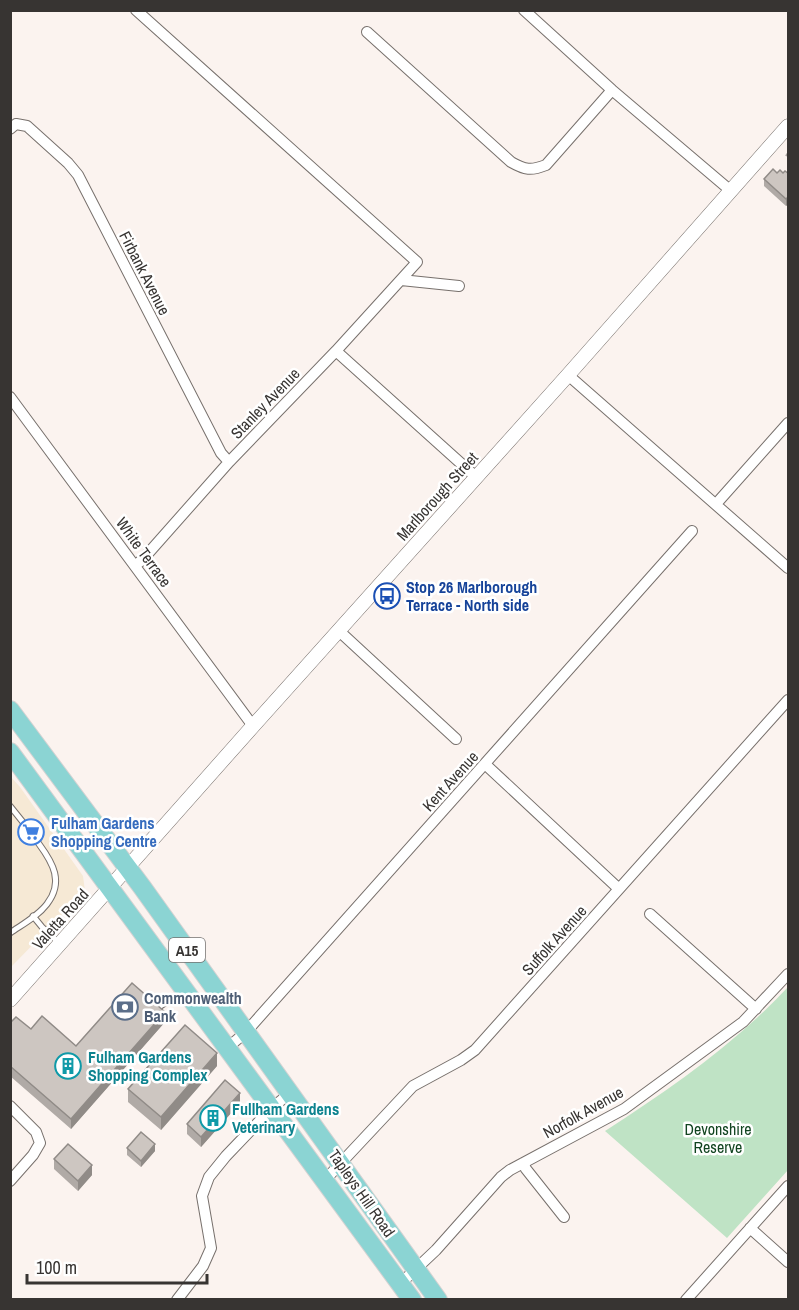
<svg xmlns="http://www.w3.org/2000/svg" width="799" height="1310" font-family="'Archivo Narrow',sans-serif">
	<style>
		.commercial { fill: #f6e9d5 }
		.green { fill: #bfe3c5 }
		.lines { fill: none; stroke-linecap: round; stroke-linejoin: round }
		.service-casing { stroke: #77706c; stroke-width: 7 }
		.minor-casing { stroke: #77706c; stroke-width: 12 }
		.tertiary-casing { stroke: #77706c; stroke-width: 15 }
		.primary-casing { stroke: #d3d2d2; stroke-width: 20 }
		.path { stroke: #a7a29e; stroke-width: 2; stroke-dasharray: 3 3; stroke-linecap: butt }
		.service { stroke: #fff; stroke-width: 5 }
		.minor { stroke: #fff; stroke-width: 10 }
		.tertiary { stroke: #fff; stroke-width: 14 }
		.primary { stroke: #8bd4d3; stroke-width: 18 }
		.wall { fill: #b0aaa6 }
		.shaded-wall { fill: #908b87 }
		.building { fill: #cdc6c1; stroke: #908b87; stroke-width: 1.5 }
		.labels { text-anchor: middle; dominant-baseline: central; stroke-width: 5; stroke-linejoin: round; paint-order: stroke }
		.shield { fill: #fff; stroke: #737170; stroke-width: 1.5 }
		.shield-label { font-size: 15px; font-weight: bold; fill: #373432 }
		.street-label { font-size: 16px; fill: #373432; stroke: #fff }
		.transit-label { font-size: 16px; font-weight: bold; fill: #164399; stroke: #fff; text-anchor: start }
		.shop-label { font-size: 16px; font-weight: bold; fill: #366cbe; stroke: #fff; text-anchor: start }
		.service-label { font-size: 16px; font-weight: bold; fill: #4e5e75; stroke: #fff; text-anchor: start }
		.culture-label { font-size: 16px; font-weight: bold; fill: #0d838f; stroke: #fff; text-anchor: start }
		.park-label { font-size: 16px; fill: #114420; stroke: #fff }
	</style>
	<rect width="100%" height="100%" fill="#fbf3ef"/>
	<path class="commercial" d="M10 776 20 787 83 876 85 891 11 967Z"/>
	<path class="green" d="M788 987V1170L727 1238 605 1131C670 1089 735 1044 788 987Z"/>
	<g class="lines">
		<g class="service-casing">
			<path id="service" d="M10 806C21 819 30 831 39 844 53 863 64 882 47 904 38 916 23 924 10 933
				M33 916 42 927 59 943
				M159 1007 183 991"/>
		</g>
		<g class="minor-casing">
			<path id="minor" d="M524 10 612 90 731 191
				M367 32 511 162C525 170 531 171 546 165L612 90
				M10 129 16 124 27 126 68 163 78 175 221 453 229 462
				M401 280 459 286
				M336 351 476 477
				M568 375 788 568
				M10 397 253 726
				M716 504 788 423
				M135 566 144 558 229 462 336 351 417 262 136 10
				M338 630 456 739
				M485 764 619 889
				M650 914 756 1009
				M227 1048 245 1033 692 531
				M10 1106 36 1132 40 1143 33 1155 10 1181
				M523 1163 526 1169 564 1217
				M325 1180 413 1086 461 1060 475 1050 788 700
				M750 1228 788 1262
				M400 1284 436 1250 501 1177 510 1170 624 1109 743 1022 788 974
				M177 1300 203 1266 211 1248 202 1196 209 1177 226 1156 272 1108 290 1093
				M686 1300 788 1186"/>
		</g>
		<g class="tertiary-casing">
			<path id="tertiary" d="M10 1000 253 726 568 375 788 126"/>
		</g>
		<g class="primary-casing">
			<path id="primary" d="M10 710 142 887 438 1300
				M10 752 412 1300"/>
		</g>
		<path class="path" d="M786 156 788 153"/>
		<use href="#service" class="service"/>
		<use href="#minor" class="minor"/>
		<use href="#tertiary" class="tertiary"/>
		<use href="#primary" class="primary"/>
	</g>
	<path class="wall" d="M777 173 789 174V203L786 206 764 186V179Z
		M165 1022 71 1129 10 1076V1023L31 1029 76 1046Z
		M217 1066 161 1130 128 1102V1089Z
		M240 1103 201 1147 187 1134V1124Z
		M127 1148 155 1151 141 1167 127 1155Z
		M54 1159 92 1175 78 1191 54 1169Z"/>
	<path class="shaded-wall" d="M789 196V203L786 206V199Z
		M165 1012V1022L71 1129V1119Z
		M217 1053V1066L161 1130V1117Z
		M240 1093V1103L201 1147V1137Z
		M155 1144V1151L141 1167V1161Z
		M92 1165V1175L78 1191V1181Z"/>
	<path class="building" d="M773 169 777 173 780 170 783 173 785 171 789 174V196L786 199 764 179Z
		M132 983 165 1012 71 1119 10 1066V1023L16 1017 31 1029 42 1016 76 1046Z
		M185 1025 217 1053 161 1117 128 1089Z
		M225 1080 240 1093 201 1137 187 1124Z
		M141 1132 155 1144 141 1161 127 1148Z
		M68 1144 92 1165 78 1181 54 1159Z"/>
	<defs>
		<g id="bus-ring" transform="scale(1.35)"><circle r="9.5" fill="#fff" stroke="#1a4fb4" stroke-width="1.5"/><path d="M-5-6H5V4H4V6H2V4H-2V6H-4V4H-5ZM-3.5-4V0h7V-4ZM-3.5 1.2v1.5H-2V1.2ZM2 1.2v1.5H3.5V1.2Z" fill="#1a4fb4"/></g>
		<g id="supermarket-ring" transform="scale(1.35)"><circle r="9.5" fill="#fff" stroke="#3f7fe0" stroke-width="1.5"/><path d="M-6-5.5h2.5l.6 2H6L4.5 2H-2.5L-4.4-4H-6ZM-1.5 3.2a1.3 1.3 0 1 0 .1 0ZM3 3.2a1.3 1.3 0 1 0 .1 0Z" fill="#3f7fe0"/></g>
		<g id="bank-ring" transform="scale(1.35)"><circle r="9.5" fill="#fff" stroke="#5c6f8a" stroke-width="1.5"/><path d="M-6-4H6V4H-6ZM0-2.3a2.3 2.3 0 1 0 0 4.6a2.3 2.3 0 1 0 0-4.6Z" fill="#5c6f8a"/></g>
		<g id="building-ring" transform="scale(1.35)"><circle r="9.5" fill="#fff" stroke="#0f9aa8" stroke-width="1.5"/><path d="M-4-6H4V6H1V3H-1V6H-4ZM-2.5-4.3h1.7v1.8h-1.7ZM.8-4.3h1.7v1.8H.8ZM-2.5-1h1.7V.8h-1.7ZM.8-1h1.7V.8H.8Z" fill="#0f9aa8"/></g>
	</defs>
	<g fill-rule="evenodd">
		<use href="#bus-ring" x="387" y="596"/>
		<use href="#supermarket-ring" x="31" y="832"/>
		<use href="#bank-ring" x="125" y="1007"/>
		<use href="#building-ring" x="68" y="1066"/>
		<use href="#building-ring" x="213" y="1118"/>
	</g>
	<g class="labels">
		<rect class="shield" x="169" y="938" width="36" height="24" rx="4.5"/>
		<g class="shield-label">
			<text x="187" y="950">A15</text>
		</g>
		<g class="street-label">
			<text transform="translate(145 273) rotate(63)">Firbank Avenue</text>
			<text transform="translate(265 403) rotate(-46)">Stanley Avenue</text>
			<text transform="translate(437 496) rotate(-48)">Marlborough Street</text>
			<text transform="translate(144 552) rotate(54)">White Terrace</text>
			<text transform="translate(450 781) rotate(-48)">Kent Avenue</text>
			<text transform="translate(60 919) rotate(-48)">Valetta Road</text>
			<text transform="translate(554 940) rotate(-48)">Suffolk Avenue</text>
			<text transform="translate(583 1112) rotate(-29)">Norfolk Avenue</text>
			<text transform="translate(362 1193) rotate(55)">Tapleys Hill Road</text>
		</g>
		<g class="transit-label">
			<text x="406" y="587">Stop 26 Marlborough<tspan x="406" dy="18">Terrace - North side</tspan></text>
		</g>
		<g class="shop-label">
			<text x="51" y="823">Fulham Gardens<tspan x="51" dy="18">Shopping Centre</tspan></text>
		</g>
		<g class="service-label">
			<text x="144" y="998">Commonwealth<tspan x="144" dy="18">Bank</tspan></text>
		</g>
		<g class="culture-label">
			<text x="88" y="1057">Fulham Gardens<tspan x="88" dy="18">Shopping Complex</tspan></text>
			<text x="232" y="1109">Fullham Gardens<tspan x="232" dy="18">Veterinary</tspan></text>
		</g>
		<g class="park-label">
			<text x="718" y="1129">Devonshire<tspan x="718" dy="18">Reserve</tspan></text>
		</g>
	</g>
	<rect width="799" height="1310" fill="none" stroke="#373432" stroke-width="24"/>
	<path d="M27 1274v9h180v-9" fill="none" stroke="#373432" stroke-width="3"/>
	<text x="36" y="1274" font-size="18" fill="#373432" stroke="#ffffff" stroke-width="4.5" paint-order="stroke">100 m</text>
</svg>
